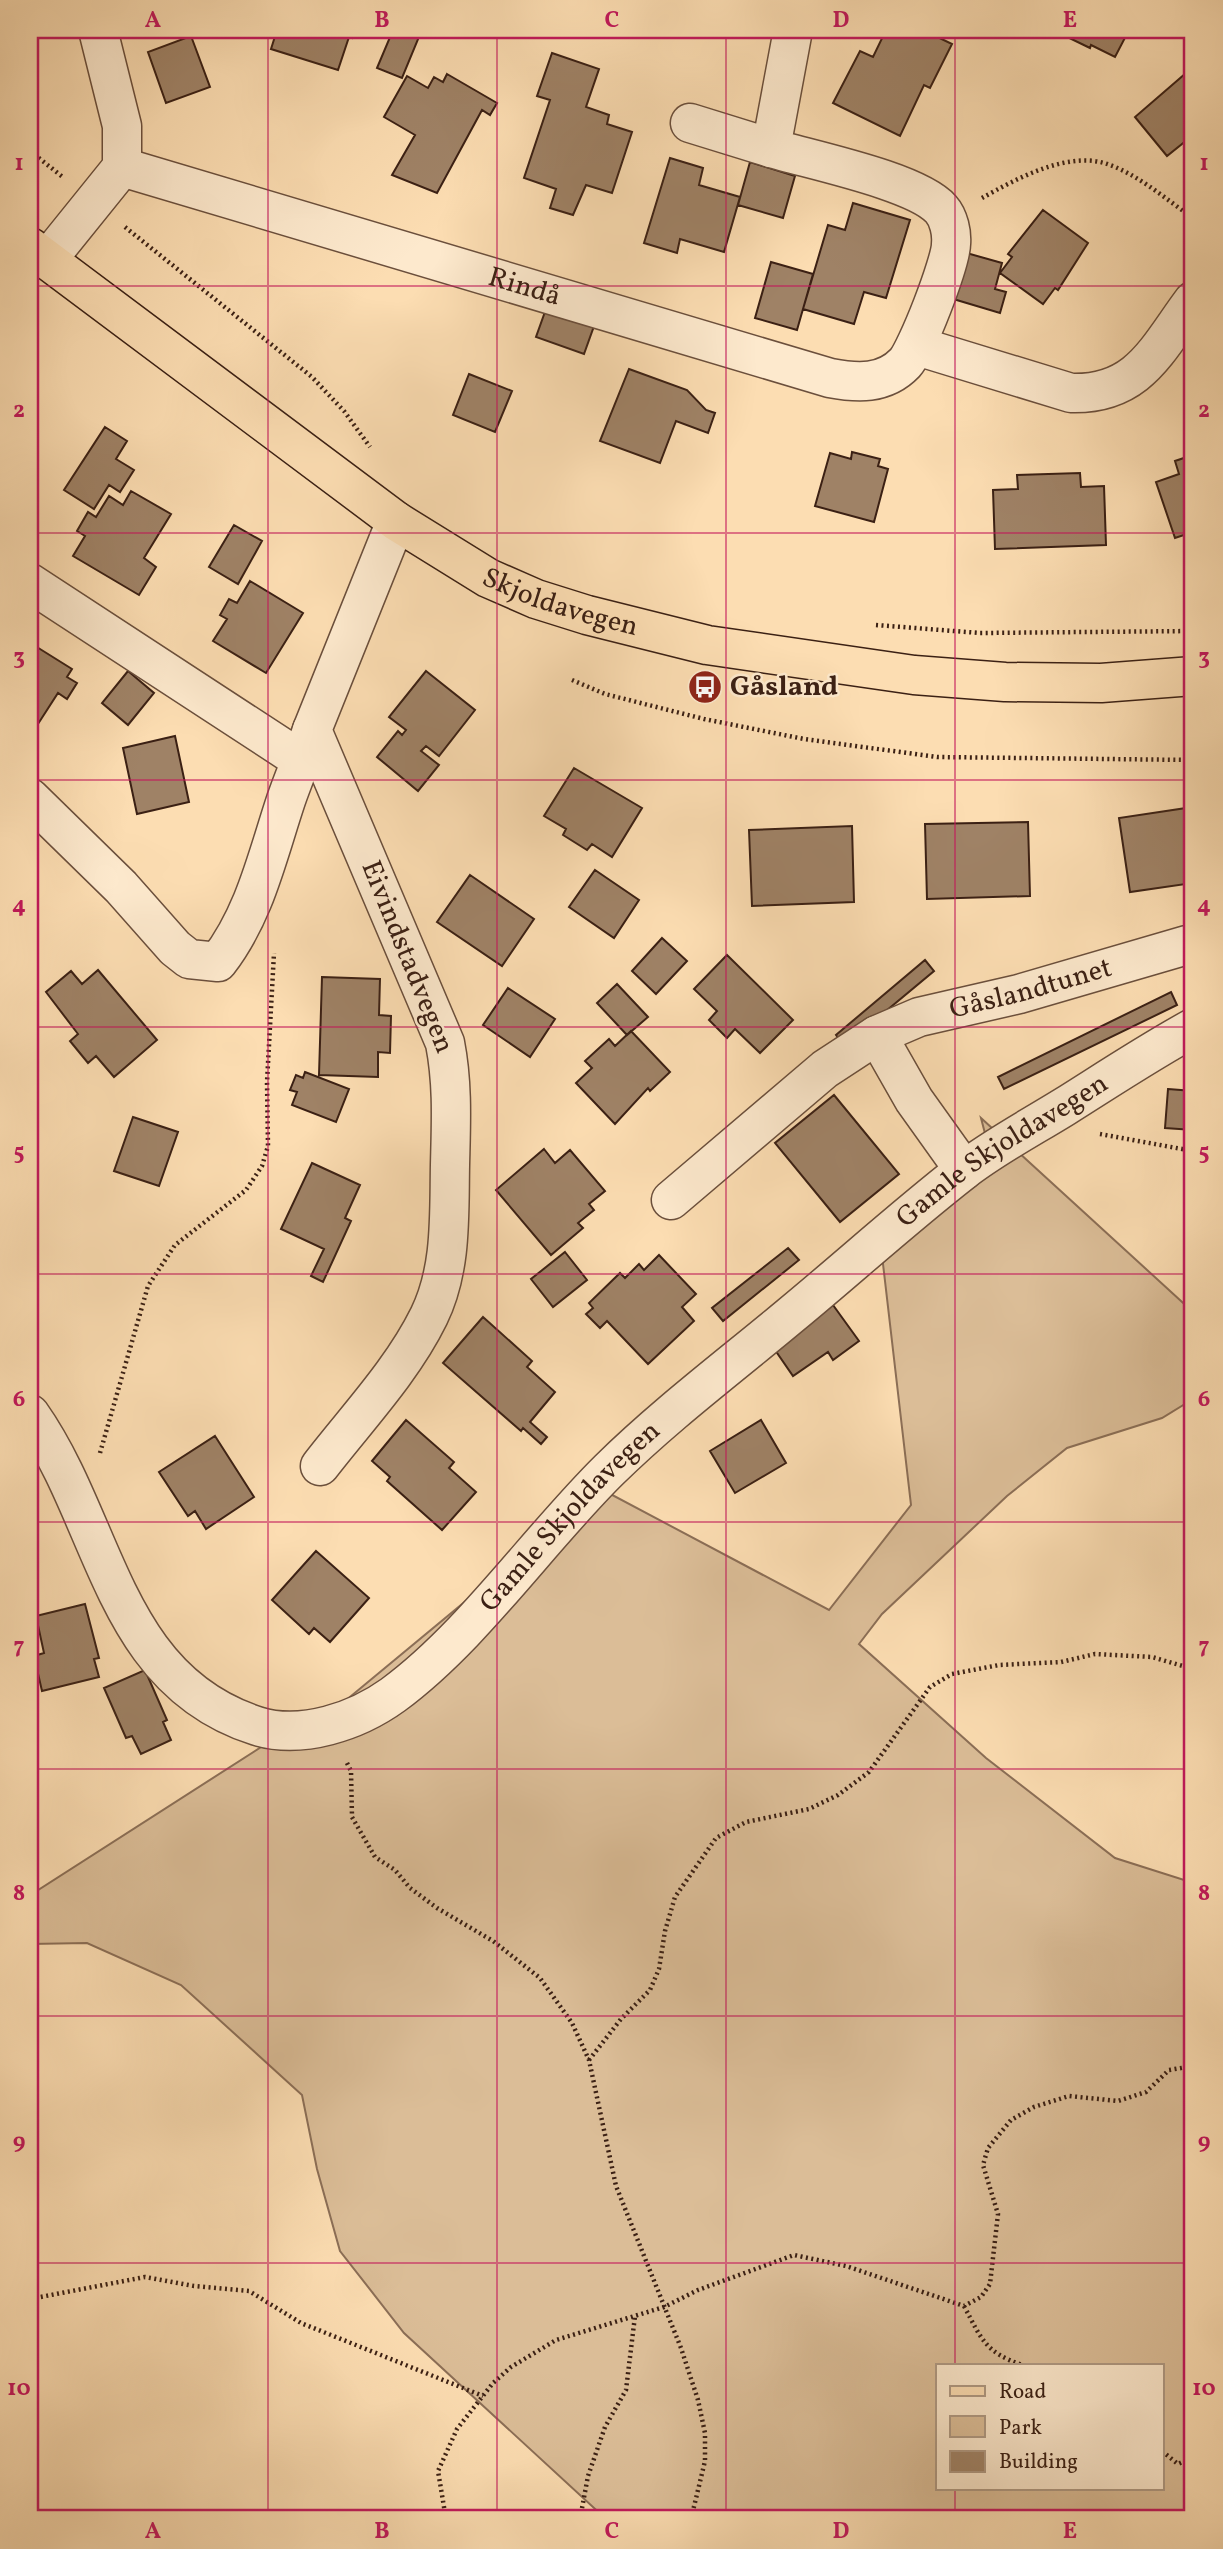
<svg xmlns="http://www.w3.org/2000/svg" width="1223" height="2549" font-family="Vollkorn,serif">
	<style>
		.green { fill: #dbbd97; stroke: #8b6e56; stroke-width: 2; fill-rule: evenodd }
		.building { fill: #9f8266; stroke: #3b2014; stroke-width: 2 }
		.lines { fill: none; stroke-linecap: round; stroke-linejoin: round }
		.minor-casing { stroke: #6b4f3c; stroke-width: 41 }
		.major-casing { stroke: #3b2014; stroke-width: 41 }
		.path { stroke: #3b2014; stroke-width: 4.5; stroke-dasharray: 2 3.5; stroke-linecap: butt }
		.minor { stroke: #fde9cd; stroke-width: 38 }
		.major { stroke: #fcddb2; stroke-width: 38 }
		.grid { fill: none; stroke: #c2185b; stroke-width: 2; stroke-opacity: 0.55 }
		.labels { text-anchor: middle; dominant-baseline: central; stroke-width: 5; stroke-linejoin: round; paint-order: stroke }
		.street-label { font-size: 28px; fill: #3b2014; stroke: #fde9cd }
		.poi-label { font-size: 28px; font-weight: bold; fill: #3b2014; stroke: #fde9cd; text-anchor: start }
		.neatline { fill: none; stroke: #c2185b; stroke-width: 2.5 }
		.grid-label { font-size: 23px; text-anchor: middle; font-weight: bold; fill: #c2185b }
	</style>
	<rect width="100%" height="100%" fill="#fcddb2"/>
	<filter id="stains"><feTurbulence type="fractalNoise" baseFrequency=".00286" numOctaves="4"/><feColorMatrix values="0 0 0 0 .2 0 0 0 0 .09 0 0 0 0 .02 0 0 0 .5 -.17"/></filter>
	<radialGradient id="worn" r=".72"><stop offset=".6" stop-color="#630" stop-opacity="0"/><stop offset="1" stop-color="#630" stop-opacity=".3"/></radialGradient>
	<path class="green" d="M981 1118 1193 1312V1399L1162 1418 1067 1448 1007 1496 882 1614 859 1644 986 1758 1115 1858 1184 1880 1193 1879V2519H606L404 2333 340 2251 317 2169 302 2095 181 1985 87 1943 30 1944V1888L35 1892 280 1735 327 1716 601 1489 829 1610 911 1505 880 1238 989 1149ZM938 2365H1162V2488H938Z"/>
	<path class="building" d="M277 30H355L352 38 349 37 338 70 271 49Z
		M393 30 421 32 402 78 377 68Z
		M886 30H923L952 44 930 88 924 85 900 136 833 103 860 51 873 57Z
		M1061 30H1129L1115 57 1091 45 1090 48 1063 35 1064 32Z
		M191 36 210 87 166 103 148 52Z
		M552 53 599 69 586 107 609 115 607 124 632 132 612 193 586 185 573 215 550 208 556 189 524 178 550 100 537 96Z
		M1193 67V148L1187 140 1167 156 1135 117Z
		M447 74 497 103 490 115 482 110 437 193 392 175 415 135 384 117 407 76 428 88 434 77 443 82Z
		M670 158 703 168 699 185 740 197 724 252 680 239 677 253 644 243Z
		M750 162 795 176 783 218 738 205Z
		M853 203 910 220 886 298 864 292 854 324 803 309 828 225 845 230Z
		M1043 210 1088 243 1058 290 1055 288 1043 304 1000 273 1012 257 1008 254Z
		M963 252 1002 263 995 289 1006 292 1000 313 950 298Z
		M771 262 813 274 797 330 755 318Z
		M546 309 594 326 584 354 536 337Z
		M629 369 687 390 706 410 715 413 708 433 676 421 660 463 600 441Z
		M469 374 512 391 495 432 453 415Z
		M105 427 127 441 116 459 134 470 120 492 109 485 94 509 64 490Z
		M852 452 880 459 878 466 888 469 874 522 815 506 830 453 851 459Z
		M1193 455V532L1175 538 1156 482 1179 474 1175 461Z
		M1080 473 1081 487 1104 486 1106 545 995 549 993 490 1018 489 1017 475Z
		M131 491 171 514 144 558 156 567 139 595 73 556 85 536 77 531 88 512 96 517 109 496 123 505Z
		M234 525 262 541 238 584 209 567Z
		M250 581 303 613 266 673 213 641 227 619 220 615 229 599 237 603Z
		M32 644 72 669 67 677 77 683 67 699 58 693 38 724 30 719Z
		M128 671 154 693 128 725 102 703Z
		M426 671 475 710 439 756 426 746 421 751 439 765 418 791 377 757 398 731 402 735 406 730 389 717Z
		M175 736 189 802 137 814 123 748Z
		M574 768 642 808 612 857 592 844 587 850 563 835 566 829 544 816Z
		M1193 807V883L1130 892 1119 818Z
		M1028 822 1030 896 927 899 925 824Z
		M852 826 854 902 752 906 749 830Z
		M595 870 639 900 614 938 569 907Z
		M470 875 534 919 502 966 437 922Z
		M662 938 687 961 656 994 632 971Z
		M727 955 793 1020 760 1053 735 1029 727 1038 709 1020 717 1011 694 989Z
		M925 960 934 971 844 1046 836 1035Z
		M98 970 157 1040 114 1077 96 1056 88 1063 70 1041 78 1034 46 992 71 971 82 984Z
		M322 977 380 979 379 1015 391 1016 390 1053 378 1052V1077L319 1075Z
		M617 984 648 1017 627 1035 597 1003Z
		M508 988 555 1019 530 1057 483 1025Z
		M1171 992 1177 1005 1004 1089 998 1077Z
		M631 1031 670 1072 650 1091 648 1088 615 1124 576 1083 592 1068 585 1061 609 1039 615 1046Z
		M305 1072 349 1089 336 1122 292 1105 297 1092 290 1090 296 1075 303 1078Z
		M1168 1089 1193 1091V1130L1165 1128Z
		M834 1095 899 1174 840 1222 775 1143Z
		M133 1117 178 1132 159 1186 114 1171Z
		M544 1149 555 1163 570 1150 605 1191 589 1204 594 1210 578 1223 583 1228 551 1255 496 1190Z
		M312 1163 360 1185 345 1218 351 1221 323 1282 311 1276 324 1249 281 1229Z
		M788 1248 799 1260 723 1321 712 1308Z
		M565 1252 587 1280 553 1307 531 1279Z
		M659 1255 696 1294 682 1307 694 1321 648 1364 607 1321 600 1328 586 1314 593 1308 589 1303 620 1273 625 1278 639 1264 644 1270Z
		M833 1305 859 1341 833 1360 828 1352 793 1376 773 1347Z
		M483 1317 532 1361 527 1367 555 1392 530 1422 547 1437 541 1444 523 1428 521 1431 443 1363Z
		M406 1420 454 1462 449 1468 476 1492 442 1530 387 1481 390 1477 372 1461Z
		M761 1420 786 1463 735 1493 710 1451Z
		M215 1436 254 1497 206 1529 195 1511 188 1516 159 1472Z
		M316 1551 369 1598 330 1642 314 1628 309 1634 272 1600Z
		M85 1604 99 1658 94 1659 99 1677 42 1691 34 1656 44 1653 36 1616Z
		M145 1670 167 1720 163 1722 171 1740 141 1754 132 1736 126 1738 104 1688Z"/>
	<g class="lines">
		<g class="minor-casing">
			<g id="minor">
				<path d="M690 123 771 148"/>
				<path id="s1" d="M122 167 830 378C857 383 884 385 905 363 917 350 951 262 951 244 952 233 949 218 941 209 916 181 811 160 771 148L793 30"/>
				<path d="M47 260 122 167V126L98 30"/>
				<path d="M917 346 1071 393C1139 395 1157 349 1193 301"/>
				<path d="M30 583 301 760"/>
				<path d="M30 798 121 887 175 948 189 959 218 962C255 914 267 857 286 800 294 777 304 754 312 730"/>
				<path d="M877 1035 914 1100 964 1170"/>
				<path id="s2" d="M671 1200 825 1069 877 1035 919 1017 1019 994 1187 945"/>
				<path id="s3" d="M30 1414C107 1523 112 1680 257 1726 302 1740 357 1721 393 1695 472 1637 538 1540 609 1470 666 1414 730 1366 791 1315 848 1268 904 1217 963 1171 994 1147 1030 1128 1064 1107 1107 1080 1149 1052 1193 1028"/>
				<path d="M320 1466C357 1418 402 1371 429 1316 452 1269 449 1216 450 1165 451 1123 453 1084 445 1043L312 730 396 521"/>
			</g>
		</g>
		<g class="major-casing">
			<g id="major">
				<path id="s4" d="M30 247 396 521 488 578 536 599 587 615 707 645 914 675 1005 682 1101 683 1193 676"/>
			</g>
		</g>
		<path class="path" d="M30 151 64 178
			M982 198C1016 179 1070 149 1110 165 1140 176 1167 200 1193 218
			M125 227 312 377 344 411 370 447
			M876 625 980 633 1193 631
			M572 680 605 694 704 719 804 739 937 757 1193 760
			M1100 1134 1193 1151
			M100 1453 148 1286 175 1245 246 1190 262 1166 268 1146 267 1082 274 953
			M347 1763 351 1771 352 1817 375 1857 395 1870 410 1888 437 1908 493 1941 540 1978 572 2023 589 2060 616 2186 681 2348 698 2400 705 2433V2461L691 2519
			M589 2060 621 2019 650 1990 659 1969 665 1931 675 1897 716 1838 746 1822 809 1809 838 1795 869 1772 930 1687 952 1674 999 1665 1061 1662 1095 1654 1152 1657 1193 1669
			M30 2299 145 2277 194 2286 249 2291 301 2323 483 2396
			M964 2306C982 2340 985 2352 1022 2365
			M1162 2451 1178 2464 1193 2457
			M693 2513 714 2519
			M446 2519 438 2471 457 2429 493 2383 511 2367 556 2340 664 2307 698 2290 794 2255 846 2266 964 2306 981 2297 990 2284 998 2214 983 2165 988 2148 1011 2120 1034 2107 1069 2096 1118 2101 1146 2092 1169 2070 1193 2066
			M580 2519 588 2476 605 2427 626 2390 635 2316"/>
		<use href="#minor" class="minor"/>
		<use href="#major" class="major"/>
	</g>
	<path class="grid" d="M268 30V2519M497 30V2519M726 30V2519M955 30V2365M30 286H1193M30 533H1193M30 780H1193M30 1027H1193M30 1274H1193M30 1522H1193M30 1769H1193M30 2016H1193M30 2263H1193M955 2488V2519"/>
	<defs>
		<g id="bus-disc" transform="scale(1.75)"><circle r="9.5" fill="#8f2418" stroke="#fde9cd"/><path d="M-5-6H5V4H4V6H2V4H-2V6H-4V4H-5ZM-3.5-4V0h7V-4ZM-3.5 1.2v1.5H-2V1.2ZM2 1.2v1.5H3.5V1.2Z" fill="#fff"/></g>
	</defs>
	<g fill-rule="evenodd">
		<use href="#bus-disc" x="705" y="687"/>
	</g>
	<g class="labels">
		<g class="street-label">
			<text stroke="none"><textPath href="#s1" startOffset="420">Rindå</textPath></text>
			<text stroke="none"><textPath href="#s4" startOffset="642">Skjoldavegen</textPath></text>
			<text transform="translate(407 957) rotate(68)">Eivindstadvegen</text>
			<text stroke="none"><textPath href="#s2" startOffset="425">Gåslandtunet</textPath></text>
			<text stroke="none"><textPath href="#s3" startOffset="1362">Gamle Skjoldavegen</textPath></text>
			<text stroke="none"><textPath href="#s3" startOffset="794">Gamle Skjoldavegen</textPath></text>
		</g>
		<g class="poi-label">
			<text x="730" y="687">Gåsland</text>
		</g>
	</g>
	<rect width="1223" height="2549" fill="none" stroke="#fcddb2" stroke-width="77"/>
	<rect x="936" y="2364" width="228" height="126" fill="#fde9cd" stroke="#af9983" stroke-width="2"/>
	<rect x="950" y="2386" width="35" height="10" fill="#fcddb2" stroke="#af9983" stroke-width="2"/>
	<text x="999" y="2398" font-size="21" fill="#3b2014">Road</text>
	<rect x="950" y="2416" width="35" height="21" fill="#dbbd97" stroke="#af9983" stroke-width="2"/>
	<text x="999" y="2434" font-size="21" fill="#3b2014">Park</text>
	<rect x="950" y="2451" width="35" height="21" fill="#9f8266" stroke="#af9983" stroke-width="2"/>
	<text x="999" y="2468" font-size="21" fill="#3b2014">Building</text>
	<rect x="38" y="38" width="1146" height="2472" class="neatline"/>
	<g class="grid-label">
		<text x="153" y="27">A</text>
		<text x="382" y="27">B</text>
		<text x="612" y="27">C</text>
		<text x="841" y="27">D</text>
		<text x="1070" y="27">E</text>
		<text x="19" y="170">1</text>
		<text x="1204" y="170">1</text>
		<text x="19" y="417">2</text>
		<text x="1204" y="417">2</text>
		<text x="19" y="664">3</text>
		<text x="1204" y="664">3</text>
		<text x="19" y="912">4</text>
		<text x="1204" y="912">4</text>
		<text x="19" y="1159">5</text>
		<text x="1204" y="1159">5</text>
		<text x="19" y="1406">6</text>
		<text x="1204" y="1406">6</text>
		<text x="19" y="1653">7</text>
		<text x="1204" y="1653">7</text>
		<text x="19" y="1900">8</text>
		<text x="1204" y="1900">8</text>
		<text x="19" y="2148">9</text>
		<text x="1204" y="2148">9</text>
		<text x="19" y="2395">10</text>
		<text x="1204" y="2395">10</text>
		<text x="153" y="2538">A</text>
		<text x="382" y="2538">B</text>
		<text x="612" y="2538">C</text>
		<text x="841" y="2538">D</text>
		<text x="1070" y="2538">E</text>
	</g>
	<rect width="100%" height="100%" filter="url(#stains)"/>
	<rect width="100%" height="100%" fill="url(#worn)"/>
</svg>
